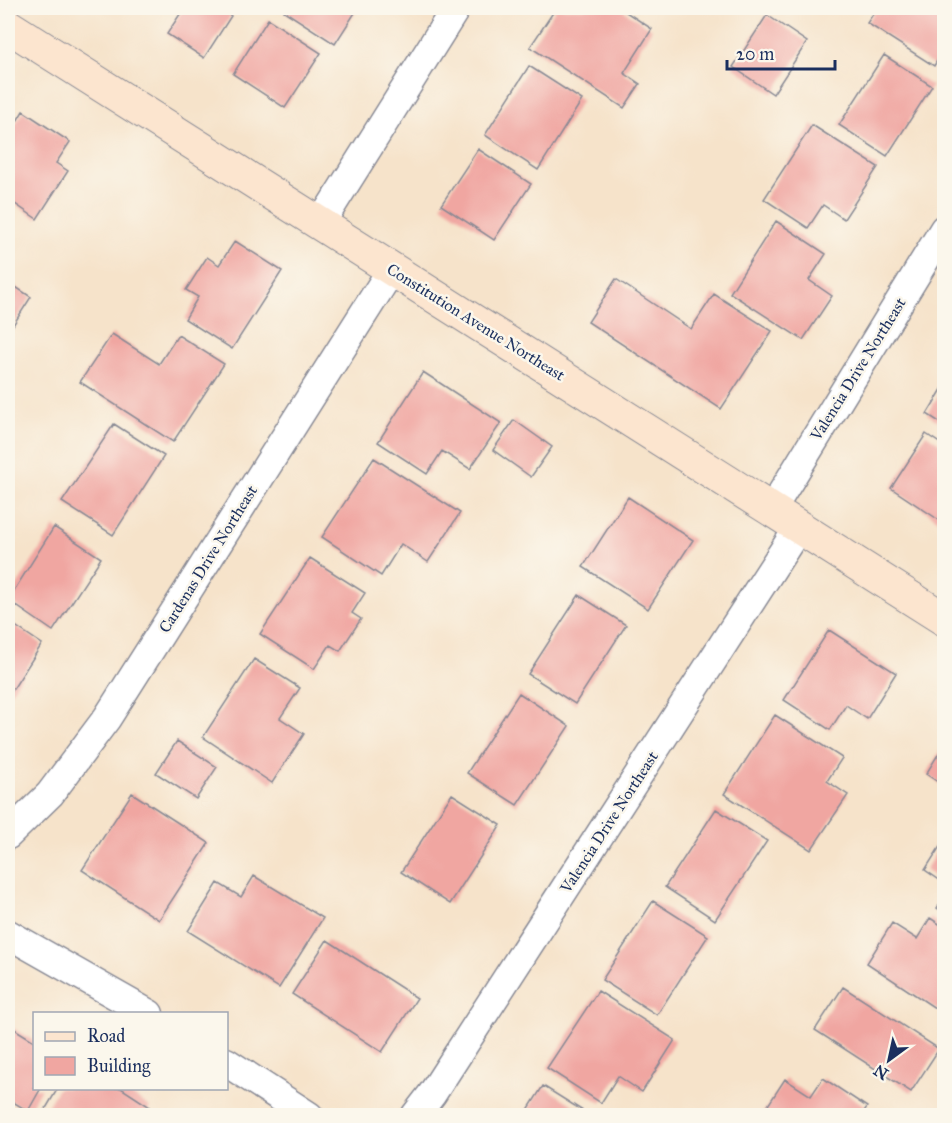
<svg xmlns="http://www.w3.org/2000/svg" width="952" height="1123" font-family="'IM FELL Great Primer',serif">
	<style>
		.building { fill: #f0a6a1 }
		.lines { fill: none; stroke-linecap: round; stroke-linejoin: round }
		.street-casing { stroke: #888994; stroke-width: 31 }
		.secondary-casing { stroke: #888994; stroke-width: 35 }
		.street { stroke: #fff; stroke-width: 28 }
		.secondary { stroke: #fce5cf; stroke-width: 33 }
		.labels { text-anchor: middle; dominant-baseline: central; stroke-width: 5; stroke-linejoin: round; paint-order: stroke }
		.street-label { font-size: 16px; fill: #1b2f5e; stroke: #fbf7ec }
	</style>
	<rect width="100%" height="100%" fill="#fbf7ec"/>
	<filter id="ink" filterUnits="userSpaceOnUse"><feTurbulence type="fractalNoise" baseFrequency=".0167" numOctaves="2"/><feDisplacementMap in="SourceGraphic" scale="12" xChannelSelector="R" yChannelSelector="G"/><feConvolveMatrix kernelMatrix="1 2 1 2 8 2 1 2 1" color-interpolation-filters="sRGB"/></filter>
	<filter id="wash" filterUnits="userSpaceOnUse"><feTurbulence type="fractalNoise" baseFrequency=".008" numOctaves="4" result="noise"/><feDisplacementMap in="SourceGraphic" scale="24" xChannelSelector="R" yChannelSelector="G"/><feGaussianBlur stdDeviation="1.35" result="paint"/><feColorMatrix in="noise" values="0 0 0 0 0 0 0 0 0 0 0 0 0 0 0 0 0 1.4 0 .05"/><feComposite in="paint" operator="in"/></filter>
	<g filter="url(#wash)">
		<rect width="100%" height="100%" fill="#f6e3ca"/>
		<g id="blocks">
			<path class="building" d="M184 8H219L231 16 204 58 167 34Z
				M286 8H358L335 44 284 11Z
				M556 8H620L652 29 624 73 640 84 624 108 530 47Z
				M877 8H944V49L934 66 867 23Z
				M767 15 807 42 773 94 733 67Z
				M268 19 321 53 285 108 233 74Z
				M884 55 932 86 887 156 839 125Z
				M529 66 582 100 538 170 485 135Z
				M23 111 70 142 56 163 68 171 37 219 8 199V136Z
				M812 125 878 167 844 219 823 205 808 228 764 199Z
				M478 149 531 184 494 240 441 205Z
				M8 220 15 224 8 236Z
				M776 221 826 254 809 280 832 296 803 340 730 293Z
				M235 241 282 271 232 349 185 319 198 297 186 290 207 257 219 265Z
				M616 279 691 329 714 294 772 331 721 409 588 322Z
				M8 282 31 297 8 333Z
				M112 334 159 364 178 335 224 364 173 442 80 382Z
				M423 372 501 423 470 469 442 451 427 474 378 442Z
				M944 386V425L927 414Z
				M514 420 552 447 531 477 493 450Z
				M114 424 164 456 113 535 62 502Z
				M926 434 944 446V518L942 522 891 488Z
				M374 458 460 513 428 562 401 544 381 576 322 537Z
				M628 497 693 540 648 609 583 567Z
				M54 527 101 558 53 631 8 600Z
				M310 558 365 593 352 613 361 619 340 651 330 645 314 669 260 634Z
				M579 595 626 625 575 704 528 674Z
				M8 621 42 644 8 697Z
				M829 630 896 673 867 719 846 705 830 730 784 700Z
				M254 659 300 688 280 718 304 734 272 783 203 737Z
				M519 693 569 726 517 805 467 773Z
				M775 715 842 758 827 781 848 795 811 850 724 794Z
				M177 741 217 767 196 799 156 773Z
				M944 745V786L926 774Z
				M132 793 209 843 159 920 82 870Z
				M452 794 501 825 450 904 401 872Z
				M716 809 767 841 715 920 665 887Z
				M944 840V883L925 870Z
				M254 876 323 918 279 988 188 931 218 883 241 897Z
				M944 897V913L937 908Z
				M653 901 708 936 657 1015 602 980Z
				M930 918 944 927V1014L867 963 892 923 917 939Z
				M327 940 417 998 382 1052 292 994Z
				M843 987 939 1049 911 1092 815 1030Z
				M598 991 675 1040 642 1092 618 1076 601 1103 547 1068Z
				M8 1025 34 1041V1088H41L28 1111 8 1099Z
				M823 1078 867 1107 861 1116H761L785 1079 811 1096Z
				M543 1086 591 1116H524Z
				M58 1088H121L150 1107 144 1116H43L42 1115Z"/>
		</g>
	</g>
	<g filter="url(#ink)">
		<use href="#blocks" fill-opacity="0" stroke="#888994" stroke-width="1.5"/>
		<g class="lines">
			<g class="street-casing">
				<path id="street" d="M320 224 456 8
					M772 509 944 229
					M8 835 50 794 107 718 392 269
					M8 934 149 1014
					M226 1062 309 1116
					M415 1116 432 1094 799 527"/>
			</g>
			<g class="secondary-casing">
				<path id="secondary" d="M8 26 944 619"/>
			</g>
			<use href="#street" class="street"/>
			<use href="#secondary" class="secondary"/>
		</g>
	</g>
	<g class="labels">
		<g class="street-label">
			<text transform="translate(476 322) rotate(32)">Constitution Avenue Northeast</text>
			<text transform="translate(858 369) rotate(-58)">Valencia Drive Northeast</text>
			<text transform="translate(208 559) rotate(-58)">Cardenas Drive Northeast</text>
			<text transform="translate(609 822) rotate(-57)">Valencia Drive Northeast</text>
		</g>
	</g>
	<rect width="952" height="1123" fill="none" stroke="#fbf7ec" stroke-width="30"/>
	<rect x="33" y="1012" width="195" height="78" fill="#fbf7ec" stroke="#a1a7b3" stroke-width="1.5"/>
	<rect x="45" y="1032" width="30" height="9" fill="#fce5cf" stroke="#a1a7b3" stroke-width="1.5"/>
	<text x="87" y="1042" font-size="18" fill="#1b2f5e">Road</text>
	<rect x="45" y="1057" width="30" height="18" fill="#f0a6a1" stroke="#a1a7b3" stroke-width="1.5"/>
	<text x="87" y="1072" font-size="18" fill="#1b2f5e">Building</text>
	<g transform="translate(889 1060) rotate(213)" stroke="#fbf7ec" stroke-width="4.5" paint-order="stroke">
	<path d="M0-4.5L10 22L0 15L-10 22Z" fill="#1b2f5e"/>
	<text y="-9" font-size="16" font-weight="bold" text-anchor="middle" fill="#1b2f5e">N</text>
	</g>
	<path d="M727 60v9h108v-9" fill="none" stroke="#1b2f5e" stroke-width="3"/>
	<text x="736" y="60" font-size="18" fill="#1b2f5e" stroke="#fbf7ec" stroke-width="4.5" paint-order="stroke">20 m</text>
</svg>
